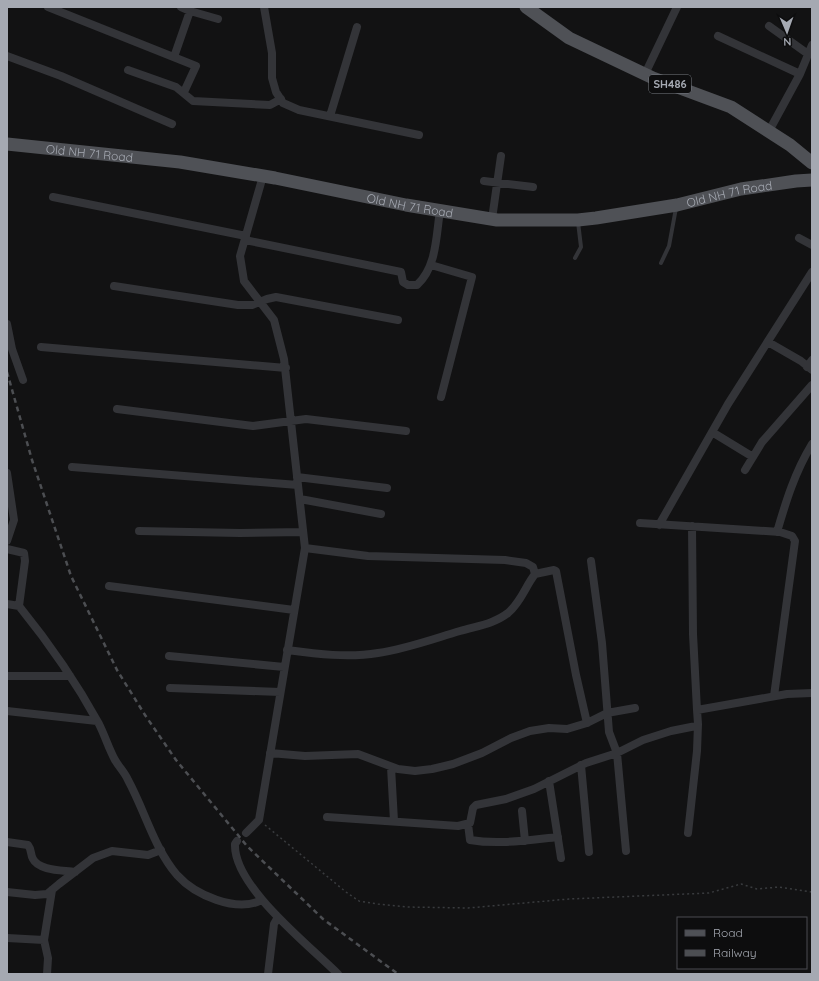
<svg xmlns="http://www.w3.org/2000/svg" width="819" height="981" font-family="Quicksand,sans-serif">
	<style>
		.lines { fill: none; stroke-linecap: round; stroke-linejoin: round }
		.path { stroke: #393b3e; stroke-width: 1.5; stroke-dasharray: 2 3; stroke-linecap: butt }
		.service { stroke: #333438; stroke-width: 4 }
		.minor { stroke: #333438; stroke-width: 8 }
		.primary { stroke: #4f5156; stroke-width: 13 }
		.rail { stroke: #4c4e52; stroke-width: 2.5; stroke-dasharray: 5 4; stroke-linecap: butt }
		.labels { text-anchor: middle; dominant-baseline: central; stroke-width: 3; stroke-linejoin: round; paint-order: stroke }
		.shield { fill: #0d0d0e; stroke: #777a81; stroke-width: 1 }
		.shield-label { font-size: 11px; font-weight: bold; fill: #a5a9b2 }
		.street-label { font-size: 12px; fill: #a5a9b2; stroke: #0d0d0e }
	</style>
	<rect width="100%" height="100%" fill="#121213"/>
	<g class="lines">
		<path class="path" d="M265 825 346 892 359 901 378 904 407 907 468 908 569 899 709 893 741 884 757 889 779 887 812 892"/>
		<path class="service" d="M575 258 581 247 578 222
			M661 263 669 246 676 208"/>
		<path class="minor" d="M48 7 196 66 184 92
			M181 7 190 11
			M264 7 272 53V78L276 92 283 103 299 110 419 135
			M769 26 808 54
			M718 36 800 74
			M7 56 61 76 172 124
			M174 57 190 11 218 19
			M128 70 176 87 193 101 270 105 281 99
			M645 74 677 7
			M330 116 357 27
			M769 131 800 74 812 45
			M484 181 533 187
			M53 197 246 236
			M492 219 501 156
			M799 238 812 245
			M245 240 401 272 403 282 408 285H417C437 267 436 235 440 211
			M431 265 472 277 441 397
			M114 286 238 305H252L267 299 276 297 398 320
			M7 324 12 349 23 380
			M768 342 801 361 812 370
			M41 347 286 368
			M807 367 812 360
			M117 409 253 426 306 419 406 431
			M712 432 753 457
			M72 467 298 485
			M745 470 762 442 812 385
			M7 473 14 520 7 541
			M297 477 387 488
			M300 499 381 514
			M640 523 780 532 792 536 795 541 774 696
			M659 525 728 404 812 272
			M692 526 693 634 697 710 787 694 812 693
			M139 531 240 533 303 532
			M777 532C786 501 795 472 812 444
			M305 548 368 556 505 560 526 563 533 567 535 574
			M7 549 24 553 25 561 19 606
			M591 561 602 643 609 732 617 753 626 851
			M109 586 294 610
			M7 604 19 606C49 643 76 682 99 724 105 736 109 749 115 760 119 767 125 773 128 780 145 811 154 848 177 875 195 895 236 913 262 900
			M287 650C317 654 348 658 378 653 406 649 433 639 460 631 476 626 494 624 508 613 521 602 525 587 535 574L554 570 556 571 576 675 587 723
			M169 656 284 667
			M7 676H70
			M170 688 280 692
			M7 711 97 721
			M270 753 305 756 358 754 398 769 415 771 432 769 453 764 482 753 511 738 530 731 549 728 567 729 587 723 607 713 635 708
			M581 765 589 852
			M391 767 394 821
			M549 781 561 858
			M522 811 525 841
			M327 817 458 826 470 823 473 808 476 805 506 799 534 789 586 763 617 753 643 740 671 731 696 726 698 724 697 710
			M468 824 470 840C499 845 529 840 558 837
			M246 833 259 820 305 548 284 359 274 320 244 281 240 256 263 176
			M688 833 697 751 698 724
			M237 841 235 844C233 886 309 945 338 974
			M7 842 28 845C32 850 30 854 33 859 39 871 64 870 75 872
			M7 892 35 895 47 894 59 884 93 858 112 851 148 855 161 850
			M7 938 44 940 48 958 47 974
			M44 940 52 890
			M268 974 274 924 278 917"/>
		<g class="primary">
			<path d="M526 7 569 38 653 78 731 107 790 145 812 163"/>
			<path id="s1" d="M7 144 180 162 275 178 406 205 497 220H578L596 218 677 205 741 189 796 181 812 180"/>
		</g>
		<path class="rail" d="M7 372 32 460 71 576 117 670 145 715 176 760 247 846 323 919 398 974"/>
	</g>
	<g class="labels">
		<rect class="shield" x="649" y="75" width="42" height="18" rx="3"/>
		<g class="shield-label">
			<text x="670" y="84">SH486</text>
		</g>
		<g class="street-label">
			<text stroke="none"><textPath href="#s1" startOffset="83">Old NH 71 Road</textPath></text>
			<text stroke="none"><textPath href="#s1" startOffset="731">Old NH 71 Road</textPath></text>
			<text stroke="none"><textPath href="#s1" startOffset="408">Old NH 71 Road</textPath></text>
		</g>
	</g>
	<rect width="819" height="981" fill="none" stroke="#a5a9b2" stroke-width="16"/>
	<rect x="677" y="917" width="130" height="52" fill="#0d0d0e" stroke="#4a4b50"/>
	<rect x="685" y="930" width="20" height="6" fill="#4f5156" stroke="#4a4b50"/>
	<text x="713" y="937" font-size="12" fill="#a5a9b2">Road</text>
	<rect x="685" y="950" width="20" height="6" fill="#4c4e52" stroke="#4a4b50"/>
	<text x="713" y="957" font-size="12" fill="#a5a9b2">Railway</text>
	<g transform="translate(787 32) rotate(178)" stroke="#0d0d0e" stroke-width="3" paint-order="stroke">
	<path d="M0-3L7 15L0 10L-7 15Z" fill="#a5a9b2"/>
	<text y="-6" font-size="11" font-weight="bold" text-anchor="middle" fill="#a5a9b2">N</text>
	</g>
</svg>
